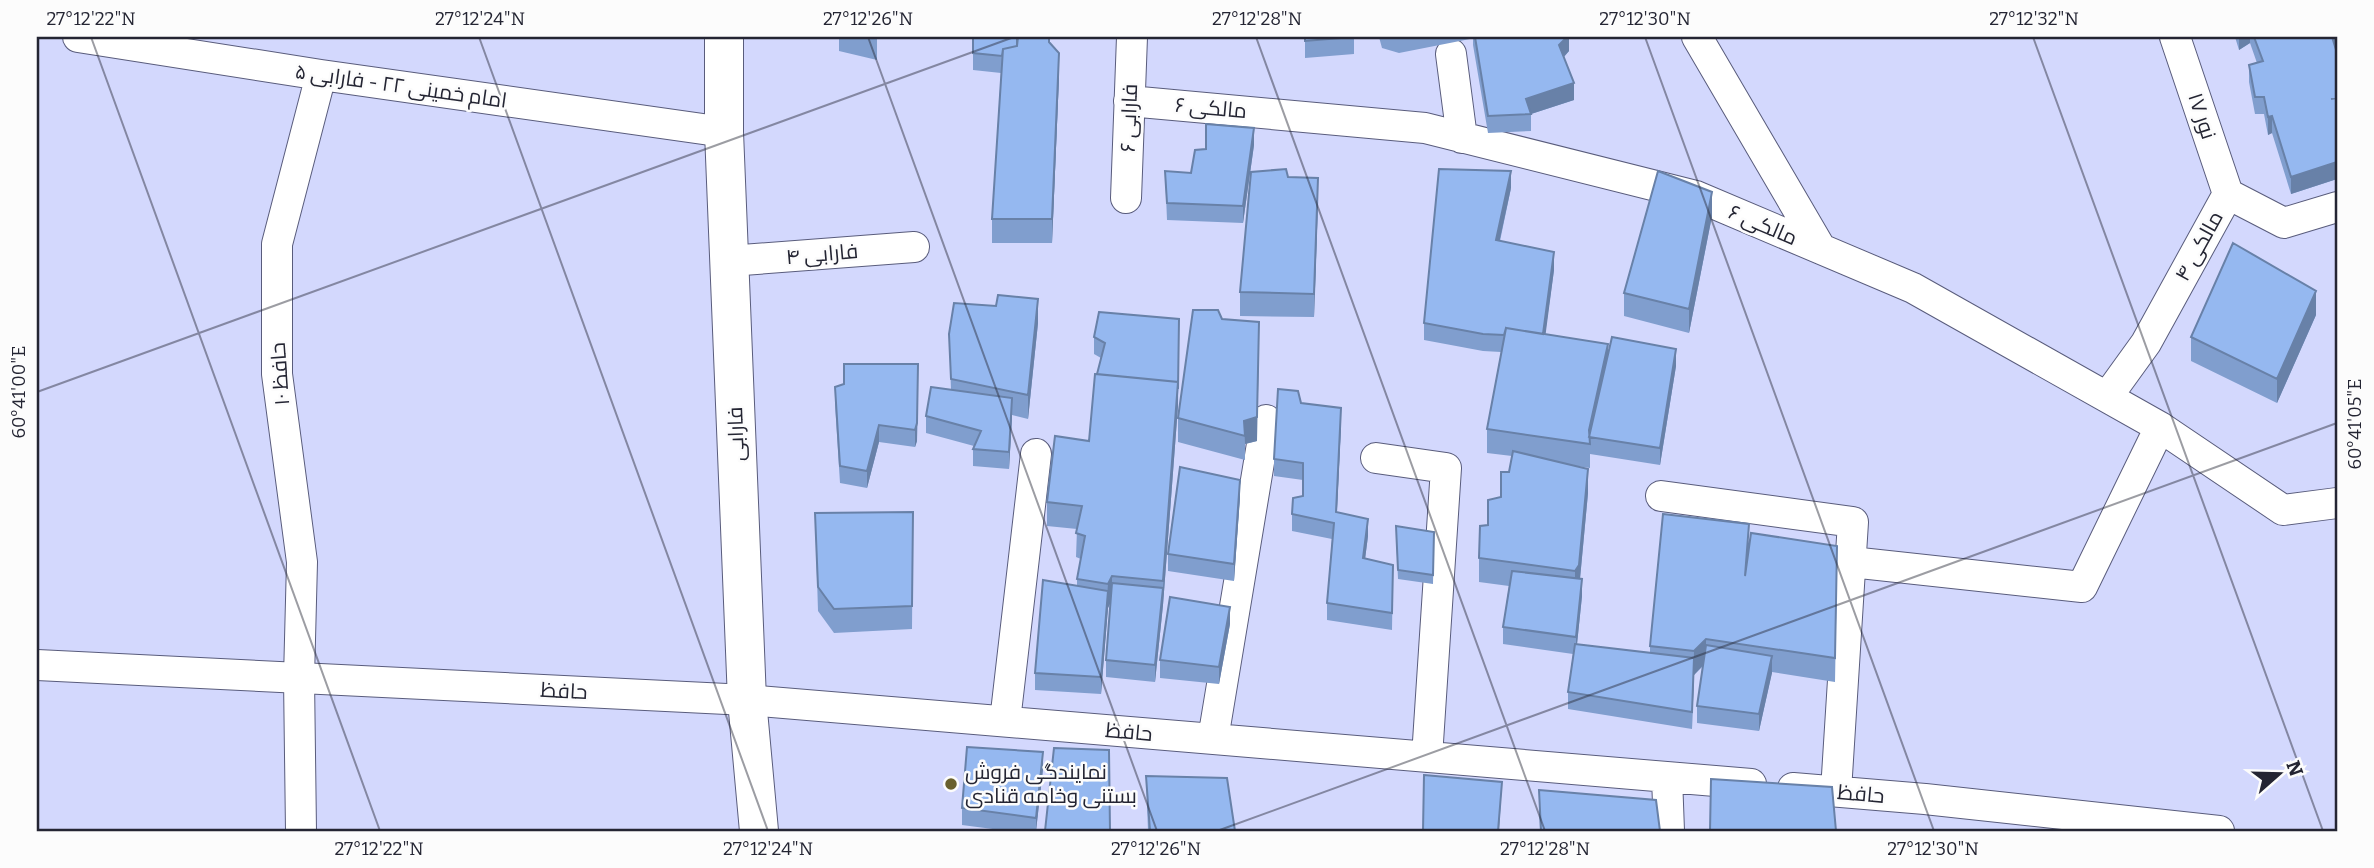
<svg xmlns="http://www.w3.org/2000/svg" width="2374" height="868" font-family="Bitter,Cairo,serif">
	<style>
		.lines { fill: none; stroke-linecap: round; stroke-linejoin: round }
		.street-casing { stroke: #595c7c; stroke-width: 32 }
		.secondary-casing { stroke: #595c7c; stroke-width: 40 }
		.street { stroke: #fff; stroke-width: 30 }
		.secondary { stroke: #fff; stroke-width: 38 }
		.wall { fill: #809ece }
		.shaded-wall { fill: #6881a8 }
		.building { fill: #95b8f0; stroke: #6881a8; stroke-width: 2 }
		.ticks { fill: none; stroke: #242533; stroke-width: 2; stroke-opacity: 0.45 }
		.poi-dot { fill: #69602d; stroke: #fcfcfc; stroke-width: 2.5 }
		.labels { text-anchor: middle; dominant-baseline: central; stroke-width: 5; stroke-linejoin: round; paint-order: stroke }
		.street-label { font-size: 21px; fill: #242533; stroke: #fcfcfc }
		.poi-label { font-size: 21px; fill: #242533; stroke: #fcfcfc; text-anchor: start }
		.neatline { fill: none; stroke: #242533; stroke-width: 2.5 }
		.ticks-label { font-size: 18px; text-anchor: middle; fill: #242533 }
	</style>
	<rect width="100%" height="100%" fill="#d3d8fd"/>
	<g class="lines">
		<g class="street-casing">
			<path id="street" d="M78 37 321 75 724 132
				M1697 37 1821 249
				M2175 37 2228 194
				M1451 54 1462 138
				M1129 101 1425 128 1696 196 1913 288 2160 427 2283 510 2337 503
				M1126 198 1132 37
				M729 261 914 247
				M2107 397 2146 343 2228 194 2284 223 2337 207
				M1376 458 1446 468 1427 757
				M1661 496 1853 522 1836 791
				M1851 562 2082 587 2160 427
				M37 665 747 700 1751 784
				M1005 721 1036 454
				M1213 739 1266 420
				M1667 777 1669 831
				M1793 788 1925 799 2219 831
				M301 831 299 678 302 562 277 374V244L321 75"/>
		</g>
		<g class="secondary-casing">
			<path id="secondary" d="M724 37V132L747 700 759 831"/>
		</g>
		<use href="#street" class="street"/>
		<use href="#secondary" class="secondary"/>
	</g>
	<path class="wall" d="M839 37H877V60L839 51Z
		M973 37 1051 44 1059 77 1052 243H992V219L1001 73 973 70Z
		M1305 37H1354V54L1305 58Z
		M1379 37H1470V39L1399 53 1382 48Z
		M1473 37H1569V51L1564 57 1574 100 1531 114V131L1488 133 1473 45Z
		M2235 37H2337V179L2291 194 2272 133 2268 135 2264 114H2255L2249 82V65L2257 63 2250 43 2239 50Z
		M1254 145 1243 223 1167 220 1165 171 1191 173Z
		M1288 177 1318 202 1314 317 1240 316V292Z
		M1511 188 1500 241 1554 270 1545 334 1608 352 1676 366 1660 465 1590 454V468L1570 465 1588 493 1580 579 1582 596 1577 644 1650 653V646L1749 543 1837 570 1835 682 1772 672 1759 731 1697 723V706L1703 666 1694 675 1692 729 1568 709V692L1573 654 1503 644V627L1509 586 1479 582V558L1488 525 1501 497 1509 472 1512 456 1487 453V429L1501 352 1483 351 1424 340V323Z
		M1712 216 1689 333 1624 316V293Z
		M1193 310 1257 441 1245 444V460L1178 442V418Z
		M2316 315 2277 403 2191 361V337Z
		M1179 319 1178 406 1163 605 1155 682 1106 677V660L1110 602 1108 608 1101 694 1035 690V673L1077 585V579L1081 559 1076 557 1077 529 1047 526V502L1089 441 1097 374 1101 358 1094 354V337Z
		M1038 323 1028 419 1012 415 1009 469 973 466V449L974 446 926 433V416L951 390 949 334Z
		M918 364 917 441 915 447 879 442 867 488 840 483 835 404V387Z
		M1301 403 1341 425 1337 512 1368 536 1365 559 1393 565 1392 630 1327 620V603L1332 539 1292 531V514L1303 496V480L1274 476V459Z
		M1240 497 1234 581 1168 571V554Z
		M913 512 912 629 834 633 818 611 815 513Z
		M1434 532 1433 584 1398 579 1396 535Z
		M1230 624 1219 684 1160 678V660Z
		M1043 769 1036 831H1008L962 825V808Z
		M1146 776 1235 831H1148Z
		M1539 790 1660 831H1540Z"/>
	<path class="shaded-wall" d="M1567 37H1569V51L1559 62V45Z
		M2239 37H2250V43L2239 50Z
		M2337 39V56L2333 40Z
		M1059 53V77L1052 243V219Z
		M1574 83V100L1531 114 1526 99Z
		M2272 116V133L2268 135V117Z
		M1254 128V145L1243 223V206Z
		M2337 162V179L2291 194V177Z
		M1511 171V188L1496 257V240Z
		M1318 178V202L1314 317V294Z
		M1712 192V216L1689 333V309Z
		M1554 252V270L1543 354V337Z
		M2316 291V315L2277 403V379Z
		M1038 299V323L1028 419V395Z
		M1608 344V368L1589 437V430Z
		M1259 346 1257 441 1245 444 1244 421Z
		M1676 349V366L1660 465V448Z
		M918 381 917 441 915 447V430Z
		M1178 382V406L1163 605 1155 682V665L1163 588Z
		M1012 398V415L1009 469V452Z
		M1341 408V425L1336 529V512Z
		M879 425V442L867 488V471Z
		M1588 469V493L1579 589 1575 595V571Z
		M1240 480V497L1234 581V564Z
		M1368 519V536L1363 575V558Z
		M1112 576V600L1108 608 1101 694V677L1108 584Z
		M1582 579V596L1576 654V637Z
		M1230 607V624L1219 684V667Z
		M1706 639V662L1694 675 1692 729 1694 651Z
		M1772 656V673L1759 731V714Z
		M1043 752V769L1036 831V818Z
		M1502 782 1499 831H1498Z"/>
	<path class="building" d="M973 37H1017V46L1003 49 1002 56 973 53Z
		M1018 37H1049V42L1059 53 1052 219H992L1003 49 1017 46Z
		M1305 37H1354L1305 41Z
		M1475 37H1567L1559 45 1574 83 1526 99 1531 114 1488 116Z
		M2254 37H2337V39L2333 40 2337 53V98L2331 99 2337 98V162L2291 177 2272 116 2268 117 2264 97H2255L2249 65 2263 61Z
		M1206 124 1254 128 1243 206 1167 203 1165 171 1191 173 1195 150 1206 149Z
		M1286 169 1288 177 1318 178 1314 294 1240 292 1251 172Z
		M1439 169 1511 171 1496 240 1554 252 1543 334 1506 328 1504 335 1483 334 1424 323Z
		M1658 171 1712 192 1689 309 1624 293Z
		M2233 243 2316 291 2277 379 2191 337Z
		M998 295 1038 299 1028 395 951 379 949 334 954 303 996 306Z
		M1193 310H1218L1222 319 1259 322 1257 417 1244 421 1245 436 1178 418Z
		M1099 312 1179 319 1178 389V382L1097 374 1105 343 1094 337Z
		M1506 328 1608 344 1589 430 1590 444 1487 429Z
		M1612 337 1676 349 1660 448 1589 437Z
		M844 364H918L917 423 915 430 879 425 867 471 840 466 835 387 844 384Z
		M1095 374 1178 382 1163 581 1112 576 1108 584 1077 579 1085 536 1076 533 1082 506 1047 502 1055 436 1089 441Z
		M931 387 1012 398 1009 452 973 449 981 431 926 416Z
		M1278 389 1298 391 1301 403 1341 408 1336 512 1368 519 1363 558 1393 565 1392 613 1327 603 1334 523 1292 514 1293 498 1303 496V463L1274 459Z
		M1513 451 1588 469 1579 565 1575 571 1479 558 1480 526 1488 525V500L1501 497V472H1509Z
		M1180 467 1240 480 1234 564 1168 554Z
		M913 512 912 606 834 609 818 587 815 513Z
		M1663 514 1749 524 1745 576 1751 533 1837 546 1835 658 1706 639 1694 651 1650 646Z
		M1396 526 1434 532 1433 575 1398 570Z
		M1512 571 1582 579 1576 637 1503 627Z
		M1043 580 1108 591 1101 677 1035 673Z
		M1112 583 1163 588 1155 665 1106 660Z
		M1170 597 1230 607 1219 667 1160 660Z
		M1575 644 1694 658 1692 712 1568 692Z
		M1706 645 1772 656 1759 714 1697 706Z
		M967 747 1043 752 1036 818 962 808Z
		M1054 748 1109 750 1110 831H1045Z
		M1424 775 1502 782 1498 831H1423Z
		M1146 776 1227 778 1235 831H1150Z
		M1711 779 1832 787 1836 831H1710Z
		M1539 790 1656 800 1660 831H1541Z"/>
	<path class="ticks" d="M91 37 380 831M479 37 768 831M868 37 1157 831M1256 37 1545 831M1645 37 1934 831M2033 37 2323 831M37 392 1014 37M1217 831 2337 423"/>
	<circle class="poi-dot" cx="951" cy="784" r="7"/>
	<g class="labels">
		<g class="street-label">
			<text transform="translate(401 86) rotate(8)">امام خمینی ۲۲ - فارابی ۵</text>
			<text transform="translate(1211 108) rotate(5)">مالکی ۶</text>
			<text transform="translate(2202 116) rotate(72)">نور ۱۷</text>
			<text transform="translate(1129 118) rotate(-88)">فارابی ۶</text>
			<text transform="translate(1763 225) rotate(23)">مالکی ۶</text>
			<text transform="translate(2199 246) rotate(-61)">مالکی ۴</text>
			<text transform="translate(822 254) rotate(-5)">فارابی ۴</text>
			<text transform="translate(280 374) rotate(-94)">حافظ ۱۰</text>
			<text transform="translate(736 434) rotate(-92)">فارابی</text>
			<text transform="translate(564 691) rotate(3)">حافظ</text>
			<text transform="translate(1129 732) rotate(5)">حافظ</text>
			<text transform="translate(1861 794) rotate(5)">حافظ</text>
		</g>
		<g class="poi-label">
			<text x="965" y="772">نمایندگی فروش<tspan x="965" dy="24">بستنی وخامه قنادی</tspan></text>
		</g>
	</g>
	<rect width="2374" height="868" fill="none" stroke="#fcfcfc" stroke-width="77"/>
	<g transform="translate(2279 774) rotate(70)" stroke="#fcfcfc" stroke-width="5" paint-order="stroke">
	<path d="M0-5L12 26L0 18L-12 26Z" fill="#242533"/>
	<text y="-10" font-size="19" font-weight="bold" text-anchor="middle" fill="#242533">N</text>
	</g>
	<rect x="38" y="38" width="2298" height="792" class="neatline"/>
	<g class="ticks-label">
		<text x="91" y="25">27°12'22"N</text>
		<text x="480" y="25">27°12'24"N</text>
		<text x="868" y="25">27°12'26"N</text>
		<text x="1257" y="25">27°12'28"N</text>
		<text x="1645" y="25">27°12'30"N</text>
		<text x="2034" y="25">27°12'32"N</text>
		<text transform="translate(19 392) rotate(-90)" y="6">60°41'00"E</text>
		<text transform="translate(2355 424) rotate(-90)" y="6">60°41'05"E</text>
		<text x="379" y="855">27°12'22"N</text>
		<text x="768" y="855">27°12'24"N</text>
		<text x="1156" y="855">27°12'26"N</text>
		<text x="1545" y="855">27°12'28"N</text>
		<text x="1933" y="855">27°12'30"N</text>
	</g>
</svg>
